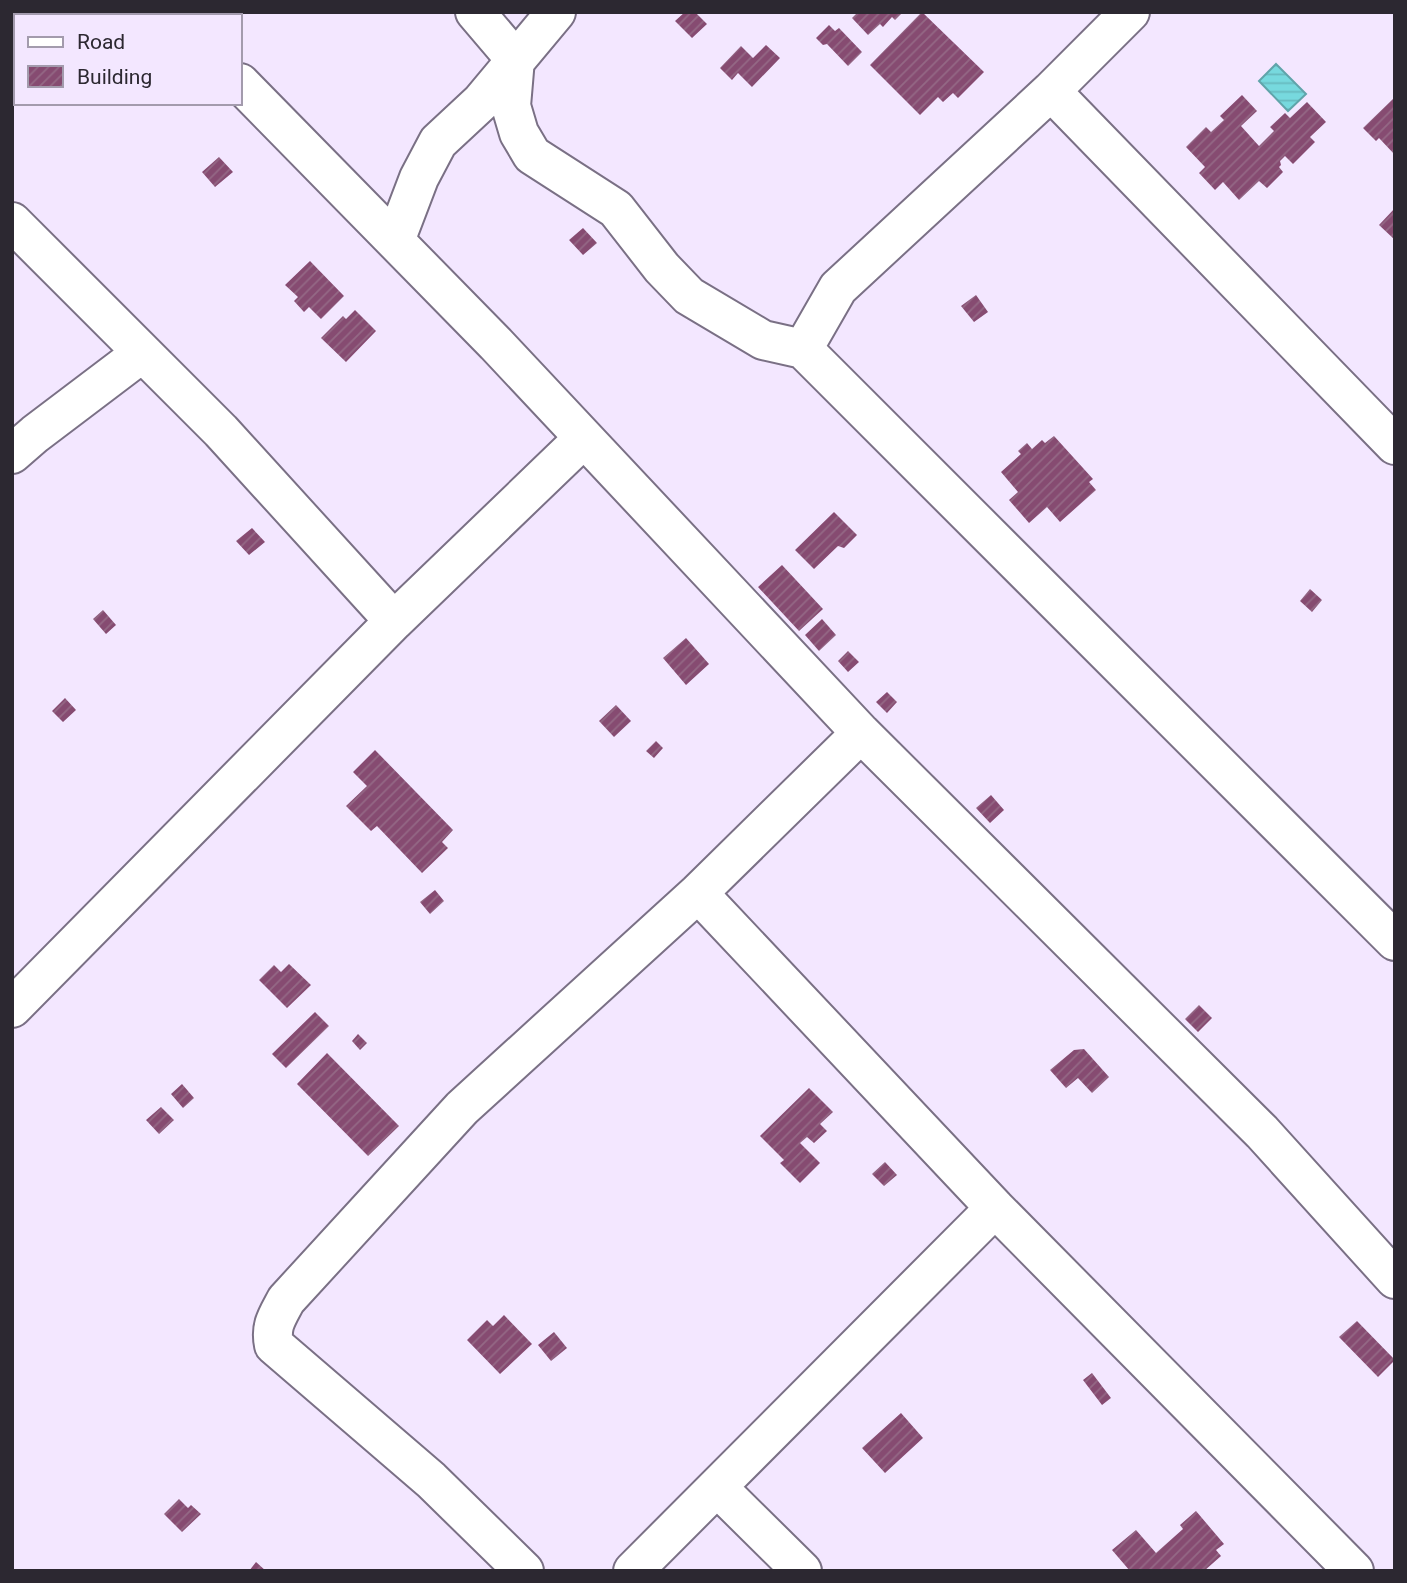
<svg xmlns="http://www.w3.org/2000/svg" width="1407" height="1583" font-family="Roboto,sans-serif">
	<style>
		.water { fill: url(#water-rules); stroke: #60a4aa; stroke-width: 2 }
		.building { fill: url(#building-hatch) }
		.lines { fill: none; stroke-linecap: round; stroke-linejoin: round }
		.minor-casing { stroke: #7a7085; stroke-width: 42 }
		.minor { stroke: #fff; stroke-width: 38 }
	</style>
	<defs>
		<pattern id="water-rules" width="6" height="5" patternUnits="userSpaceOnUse" patternTransform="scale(1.75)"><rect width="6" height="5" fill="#77d9de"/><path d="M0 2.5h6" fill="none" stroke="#67babf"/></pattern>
		<pattern id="building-hatch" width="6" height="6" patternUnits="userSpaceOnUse" patternTransform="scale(1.75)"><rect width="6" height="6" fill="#864b71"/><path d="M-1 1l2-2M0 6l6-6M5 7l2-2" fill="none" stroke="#946885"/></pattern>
	</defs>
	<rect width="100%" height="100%" fill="#f3e7ff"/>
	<path class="water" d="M1276 64 1306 94 1288 111 1259 81Z"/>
	<path class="building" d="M12 12H19L22 16H16V51L12 47Z
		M685 12H695L707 24 692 38 675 21Z
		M858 12H903L895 20 892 17 883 27 880 24 868 35 852 18Z
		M922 12 984 72 958 98 953 93 943 102 938 97 920 115 870 65Z
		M829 25 835 31 839 28 862 52 848 66 827 44 823 45 816 38Z
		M766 45 780 58 752 87 738 73 732 80 720 68 741 46 753 58Z
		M1242 95 1257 111 1241 126 1259 146 1274 131 1270 127 1285 113 1290 118 1307 102 1326 122 1310 137 1315 142 1293 164 1285 156 1280 161 1281 165 1279 167 1283 172 1267 188 1259 181 1239 200 1223 182 1215 190 1199 173 1205 167 1186 147 1206 127 1211 132 1224 120 1220 116Z
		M1395 97V155L1379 138 1376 141 1363 128Z
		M219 157 233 172 215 187 202 172Z
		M1395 208V240L1379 225Z
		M583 228 597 243 583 255 569 240Z
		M310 261 344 296 321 319 309 307 304 312 294 301 298 297 285 285Z
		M976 295 988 312 974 322 961 306Z
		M355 310 376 331 346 362 321 338 343 316 346 319Z
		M1054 436 1093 479 1089 482 1096 490 1060 522 1047 507 1029 523 1009 500 1018 492 1001 472 1021 454 1018 451 1027 443 1032 449 1042 440 1045 443Z
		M834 512 857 535 844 548 838 546 814 569 795 550Z
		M252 528 265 542 249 555 236 541Z
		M782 565 823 609 799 631 758 587Z
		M1310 589 1322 600 1312 612 1300 601Z
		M103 610 116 625 106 634 93 619Z
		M822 619 836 635 819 651 805 635Z
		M686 638 709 664 686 685 663 658Z
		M848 651 859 662 848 672 838 661Z
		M887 692 897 702 887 713 876 702Z
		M65 698 76 710 63 722 52 711Z
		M616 705 631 721 614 737 599 721Z
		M656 741 663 748 654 758 646 751Z
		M375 750 453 830 442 842 448 848 422 873 377 826 371 831 346 806 367 786 353 772Z
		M991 795 1004 810 990 823 976 808Z
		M435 890 444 901 430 914 420 902Z
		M289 964 311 985 287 1008 259 980 274 965 281 972Z
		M1199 1005 1212 1018 1198 1032 1185 1019Z
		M315 1012 329 1026 286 1068 272 1054Z
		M358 1034 367 1043 360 1050 352 1041Z
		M1084 1049 1109 1077 1092 1093 1078 1078 1066 1088 1050 1070 1074 1050Z
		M327 1053 399 1126 368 1156 297 1084Z
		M182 1084 194 1098 183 1108 171 1094Z
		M809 1088 833 1112 820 1124 827 1131 814 1143 807 1137 800 1143 820 1163 800 1183 780 1163 784 1160 760 1136Z
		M161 1107 174 1120 159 1134 146 1120Z
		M885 1162 897 1175 884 1186 872 1174Z
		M504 1315 532 1344 500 1374 467 1340 487 1320 493 1326Z
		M1357 1321 1395 1360 1378 1377 1339 1337Z
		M554 1332 567 1348 551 1361 538 1345Z
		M1092 1373 1111 1398 1102 1405 1083 1380Z
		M901 1413 923 1438 885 1473 862 1448Z
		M179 1499 188 1508 191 1505 201 1514 182 1532 164 1514Z
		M1196 1511 1224 1544 1216 1550 1221 1556 1204 1571H1130L1112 1550 1136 1530 1156 1553 1183 1529 1180 1525Z
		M256 1562 266 1571H249Z"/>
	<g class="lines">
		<g class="minor-casing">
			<path id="minor" d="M171 12 174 16
				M475 12 515 59 511 106 519 133 532 155 616 209 662 268 689 296 763 340 803 349 1395 941
				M240 83 496 344 861 733 1262 1132 1395 1279
				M1051 91 1395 445
				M12 222 221 431 394 621
				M395 241 419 178 438 142 481 102 556 12
				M803 349 838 288 1051 91 1130 12
				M12 454 35 434 142 353
				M698 893 995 1208 1354 1571
				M12 1008 394 621 583 439
				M717 1487 802 1571
				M524 1571 431 1480 274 1345C270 1326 277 1317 286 1300L462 1108 698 893 861 733
				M633 1571 995 1208"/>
		</g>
		<use href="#minor" class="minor"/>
	</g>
	<rect width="1407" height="1583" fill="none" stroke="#2c2831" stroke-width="28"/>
	<rect x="14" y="14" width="228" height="91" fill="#f3e7ff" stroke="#a39bad" stroke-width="2"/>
	<rect x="28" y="37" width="35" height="10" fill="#ffffff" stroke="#a39bad" stroke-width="2"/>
	<text x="77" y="49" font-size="21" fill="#2c2831">Road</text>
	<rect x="28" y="66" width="35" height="21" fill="url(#building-hatch)" stroke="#a39bad" stroke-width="2"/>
	<text x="77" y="84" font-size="21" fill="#2c2831">Building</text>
</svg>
